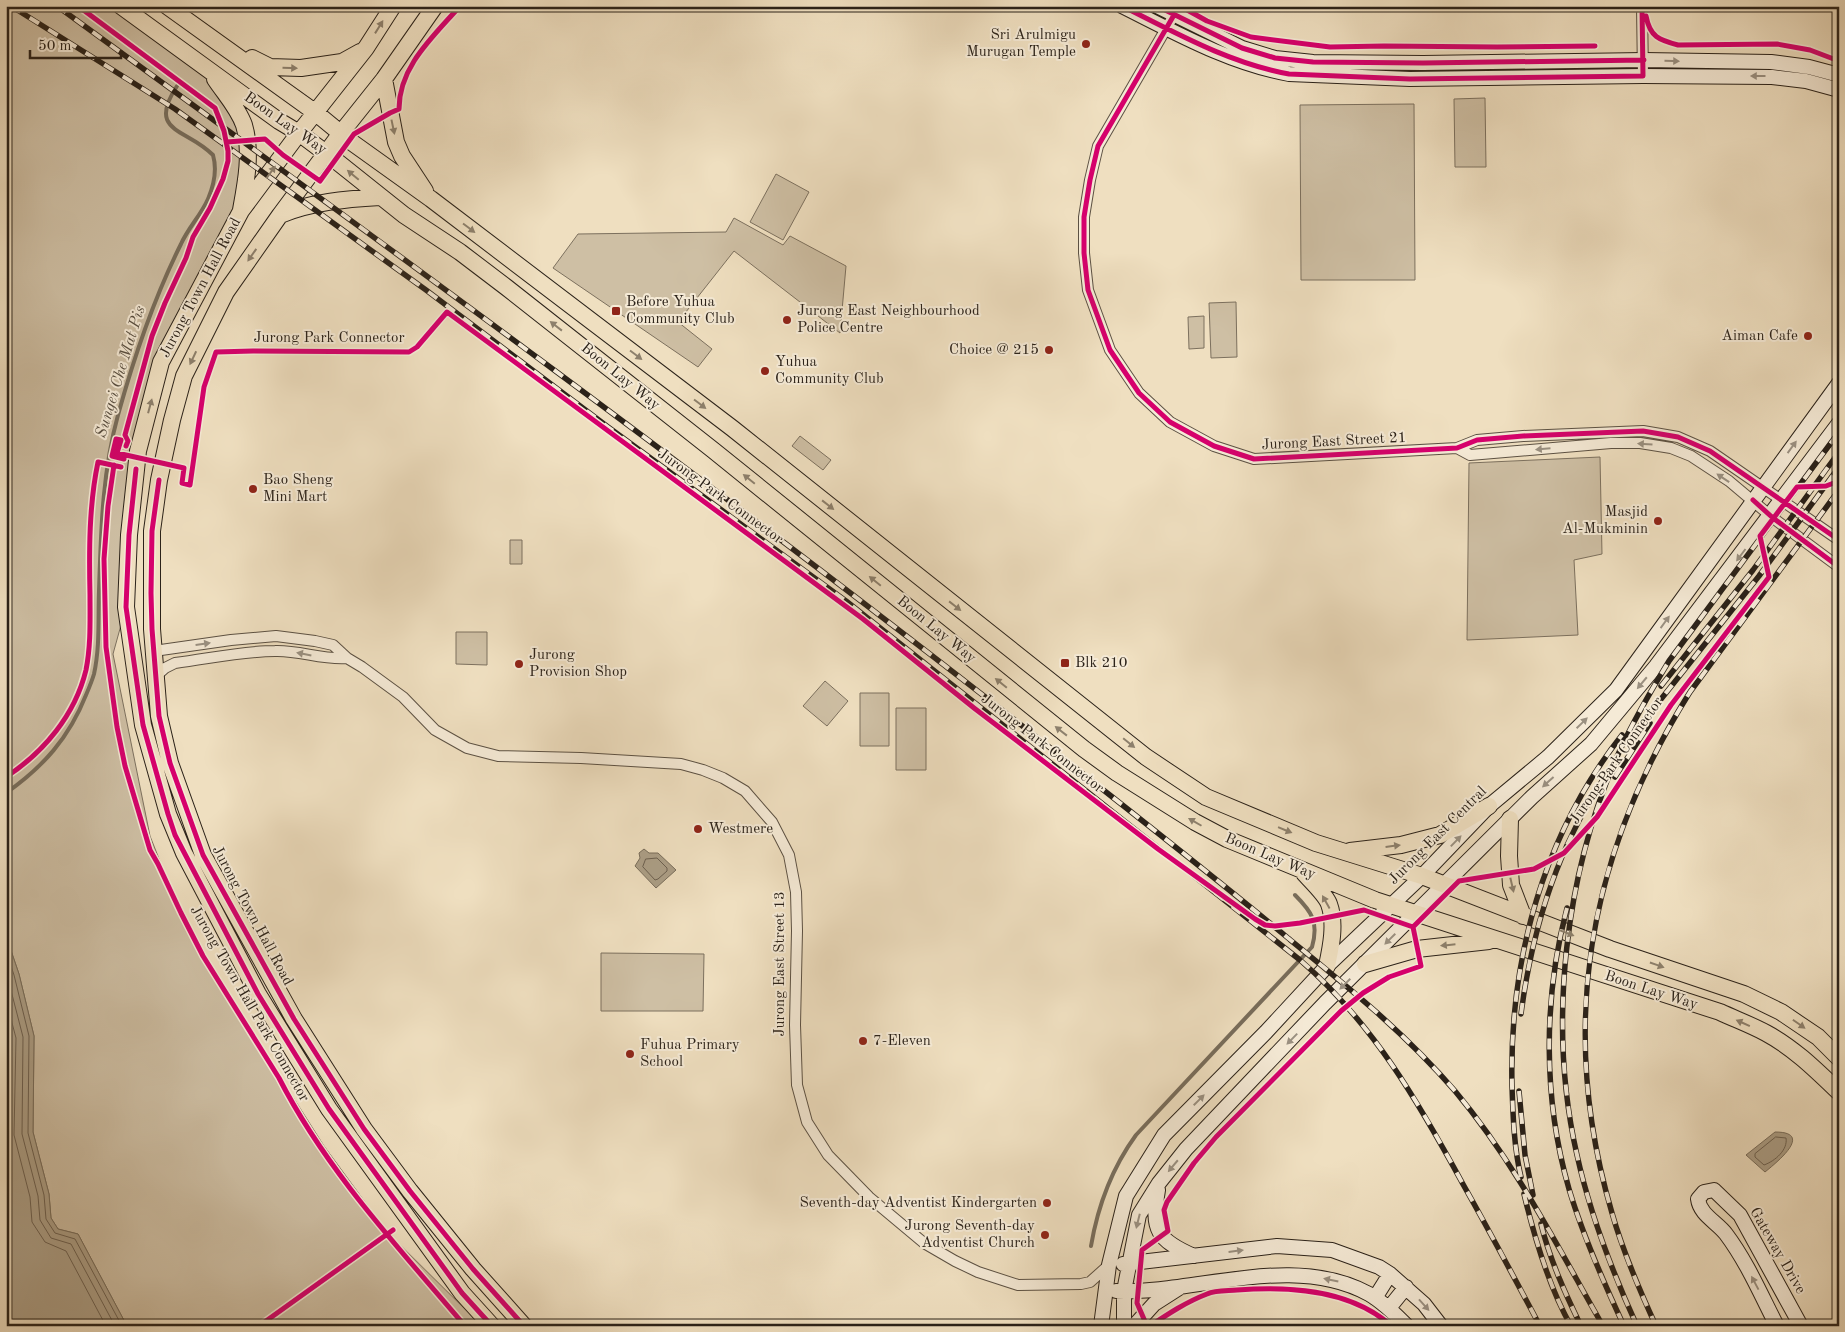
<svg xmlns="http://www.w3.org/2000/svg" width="1845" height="1332" font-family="'Old Standard TT',serif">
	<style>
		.green { fill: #cebfa4; stroke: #7c705e }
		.water { fill: #ac9f87; stroke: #786d5b }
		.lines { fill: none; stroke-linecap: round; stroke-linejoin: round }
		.shore { stroke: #6c6050; stroke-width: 1 }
		.stream { stroke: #786d5b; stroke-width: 4 }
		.street-casing { stroke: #5c5143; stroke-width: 12 }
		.secondary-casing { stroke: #2b2219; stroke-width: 16 }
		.primary-casing { stroke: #2b2219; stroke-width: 18 }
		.street { stroke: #f5ead6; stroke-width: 10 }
		.secondary { stroke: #f5ead6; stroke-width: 14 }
		.primary { stroke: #efdfc0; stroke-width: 16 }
		.rail-casing { stroke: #2b2219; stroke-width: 5.5 }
		.rail { stroke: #f5ead6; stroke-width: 4; stroke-dasharray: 11; stroke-linecap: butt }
		.cycleway-casing { stroke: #f5ead6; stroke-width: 8 }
		.cycleway { stroke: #d6006c; stroke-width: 5 }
		.oneway { fill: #8d806c }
		.oneway2 { fill: #9a9081 }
		.poi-dot { fill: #8f2418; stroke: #f5ead6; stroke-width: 2 }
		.labels { text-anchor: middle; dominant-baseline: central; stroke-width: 4; stroke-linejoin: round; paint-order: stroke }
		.poi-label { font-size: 15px; fill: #2b2219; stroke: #f5ead6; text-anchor: start }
		.street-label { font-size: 15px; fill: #2b2219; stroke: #f5ead6 }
		.water-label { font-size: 16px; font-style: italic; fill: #584e40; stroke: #f5ead6 }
	</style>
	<rect width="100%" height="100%" fill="#efdfc0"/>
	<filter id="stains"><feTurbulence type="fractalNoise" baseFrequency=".004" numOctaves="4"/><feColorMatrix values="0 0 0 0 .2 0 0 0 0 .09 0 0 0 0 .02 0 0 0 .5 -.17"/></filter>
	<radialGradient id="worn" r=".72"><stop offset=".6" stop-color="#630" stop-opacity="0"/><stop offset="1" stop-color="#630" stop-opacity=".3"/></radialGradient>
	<path class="green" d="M6 6H121L207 67 236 109 245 193 161 362 138 451 126 607 113 654 150 836 180 912 229 996 324 1146 387 1232 482 1326H127L78 1234 58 1229 51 1218 49 1194 33 1132 34 1036 19 974 6 936Z
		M1485 98 1486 167H1455L1454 99Z
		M1414 104 1415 280H1301L1300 105Z
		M776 174 809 192 783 240 750 222Z
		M734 218 783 245 790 236 846 266 840 333 734 251 678 322 712 349 698 367 553 268 578 234 726 232Z
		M1236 302 1237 357 1211 358 1209 303Z
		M1204 316V348L1189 349 1188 317Z
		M800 436 831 460 823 470 792 446Z
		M1600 457 1602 554 1574 560 1578 635 1467 640 1469 463Z
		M510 540H522V564H510Z
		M456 632H487V665L456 664Z
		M825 681 848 701 827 726 803 706Z
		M860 693H889V746H860Z
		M896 708H926V770H896Z
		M601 953 704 954 703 1011H601Z"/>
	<path class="water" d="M644 849 649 853H658L676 870 656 888 635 866 640 858 639 853Z
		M6 936 19 974 34 1036 33 1132 49 1194 51 1218 58 1229 78 1234 127 1326H6Z
		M1775 1132C1815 1132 1776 1163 1765 1172L1746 1155Z"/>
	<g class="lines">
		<path class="shore" d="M646 859 657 858 667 868V871L658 879 655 880 643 867Z
			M6 951 14 975 29 1036 28 1133 44 1195 46 1219 55 1233 75 1239 122 1326
			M6 971 23 1037 22 1134 38 1196 40 1220 51 1238 71 1244 115 1326
			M6 1000 16 1038 14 1135 30 1197 32 1222 45 1242 66 1251 106 1326
			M1776 1137 1786 1138C1788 1150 1775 1161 1764 1165L1755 1157V1154Z"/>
		<path class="stream" d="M6 793C43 767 69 738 86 695 89 688 92 681 94 674 100 647 98 619 99 591 101 531 102 473 118 415 134 357 154 298 181 244 188 228 201 215 208 199 214 185 217 169 213 155 187 128 146 133 177 86
			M1091 1246C1098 1205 1112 1168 1136 1135L1312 947C1319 922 1312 912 1295 895"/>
		<g class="street-casing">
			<path id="street" d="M1642 6 1643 76
				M1174 15 1098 146 1090 180 1084 217V253L1088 290 1110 350 1139 393 1170 422 1214 446 1254 459 1457 448 1477 440 1523 436 1643 431 1678 437 1710 451 1839 540
				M1457 448 1470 455 1611 443H1640L1671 448 1691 456 1729 481 1773 518 1839 567
				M154 651 231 640 276 636 315 641 333 645 347 658 362 667 403 697 435 730 467 748 498 756 581 758 681 764 703 770 723 778 745 791 772 822 789 855 796 892 797 931 795 1025 797 1085 807 1122 828 1155 869 1197 924 1243 955 1261 978 1272 1018 1285 1081 1284 1090 1282 1109 1265
				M156 676 165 668 175 663C208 659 242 651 275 651 299 650 322 660 347 658"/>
		</g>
		<g class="secondary-casing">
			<path id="secondary" d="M1122 6C1176 33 1229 63 1289 74L1410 79 1643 76 1772 77 1806 81 1839 90
				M1157 6 1242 48 1275 58 1313 62 1423 63 1644 60 1771 62 1809 67 1839 75
				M1158 1190C1151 1230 1157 1240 1194 1256
				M1123 1264 1277 1246 1332 1250 1379 1267 1390 1274 1424 1304 1441 1326
				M1116 1291C1198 1294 1292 1252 1369 1294 1383 1302 1395 1314 1407 1326
				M1375 1298 1390 1274
				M1389 1308 1406 1287
				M1101 1326 1109 1265 1126 1196 1164 1135 1266 1032 1327 966 1422 876 1489 806 1548 757 1616 690 1839 383
				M1124 1326V1291L1139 1215 1159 1183 1186 1149 1325 1003 1532 797 1591 744 1656 666 1839 423
				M1134 1326 1154 1304 1179 1288
				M1777 1326C1761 1295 1747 1262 1726 1234 1717 1222 1700 1215 1698 1199L1704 1192 1714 1190 1740 1215 1801 1326"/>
		</g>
		<g class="primary-casing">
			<path id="primary" d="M121 6 279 121 299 133 335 160 404 215 460 252 506 287 713 450 1084 749 1117 773 1195 822 1227 839 1375 900 1720 1012C1735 1019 1751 1025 1766 1033 1794 1048 1816 1070 1839 1092
				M167 6 316 113 350 141 431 199 732 428 1146 757 1206 797 1316 843 1422 876 1610 949 1744 994 1781 1012 1818 1037 1839 1058
				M393 6 366 48 299 133 241 211 161 362 138 451 129 535 126 607 143 725 168 814 184 853 258 994 329 1109 462 1293 492 1326
				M435 6 384 79 341 133 280 215 226 292 184 376 172 420 159 480 152 531V629L159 716 170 763 203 855 294 1019 364 1129 410 1191 473 1269 524 1326
				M252 58 270 67 301 68 342 62 360 52
				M215 79C225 94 238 108 244 125 252 152 246 183 241 210
				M384 79 396 142 402 156 425 191
				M280 215C311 202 346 199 380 197
				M1510 819 1509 856 1511 885 1523 916
				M1350 851 1401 845 1440 835 1489 806
				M1304 873C1311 881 1326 895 1329 904 1336 923 1331 947 1327 966
				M1365 964 1417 949 1489 941"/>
		</g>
		<use href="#street" class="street"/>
		<use href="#secondary" class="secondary"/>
		<use href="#primary" class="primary"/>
		<g class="rail-casing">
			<path id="rail" d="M11 6 175 109 426 290 608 427 846 601 1300 960C1373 1023 1419 1103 1464 1186 1490 1232 1515 1279 1540 1326
				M57 6C387 246 718 487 1039 739 1122 805 1206 870 1288 938 1347 986 1405 1033 1455 1091 1516 1164 1556 1244 1603 1326
				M1661 686 1753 570 1839 452
				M1638 728 1759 576 1839 467
				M1615 777 1650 723
				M1567 908C1543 999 1543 1099 1569 1189 1583 1236 1603 1281 1624 1326
				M1521 1014C1532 929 1557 849 1604 778
				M1519 1091 1525 1155 1533 1195
				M1521 1177C1514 1148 1513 1117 1512 1086 1509 960 1543 835 1622 735
				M1524 1194C1534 1236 1550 1289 1571 1326
				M1541 1224C1550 1260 1565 1293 1581 1326
				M1637 1326C1612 1271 1590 1214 1577 1155 1547 1024 1565 869 1621 748 1635 718 1652 689 1669 661L1839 432
				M1656 1326C1639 1289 1623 1252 1612 1213 1557 1027 1588 855 1690 692L1839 490"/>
		</g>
		<use href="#rail" class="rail"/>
		<g class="cycleway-casing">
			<path id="cycleway" d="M78 6 215 108 224 131 228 151V161L223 179 210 208 193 237 186 258 165 303 152 336 125 435 128 441 126 446
				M1122 6C1176 33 1229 63 1289 74L1410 79 1643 76 1642 6
				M1157 6 1242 48 1275 58 1313 62 1423 63 1644 60
				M1180 6 1207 21 1251 37 1330 47 1384 46 1497 47 1595 46
				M1174 15 1098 146 1090 180 1084 217V253L1088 290 1110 350 1139 393 1170 422 1214 446 1254 459 1457 448 1477 440 1523 436 1643 431 1678 437 1710 451 1839 540
				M1646 16C1650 37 1659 40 1678 45L1777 44 1810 50 1839 61
				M227 142 265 139 283 155 320 181 354 134 390 113 399 109C399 66 434 36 460 6
				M124 459 112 456 116 439 121 440 117 453 184 468 182 483 190 485 204 387 216 352 253 351 409 352 417 347 447 312 863 619 974 708 1158 849 1255 919 1265 925 1275 926 1300 923 1364 910 1413 927 1459 881 1534 869 1564 853 1597 817 1671 705 1769 577 1760 536 1797 487 1826 486 1839 481
				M114 465 108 506 104 559 106 647 117 727 125 766 150 850 158 864 181 913 203 956 279 1078C326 1170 398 1247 465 1326
				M136 469 129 535 126 607 143 725 168 814 175 835 258 994 329 1109 462 1293 492 1326
				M159 480 152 531 151 593 152 629 159 716 170 763 203 855 294 1019 364 1129 410 1191 473 1269 524 1326
				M1753 500 1773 518 1839 567
				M6 777C44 752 75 715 86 670 91 645 90 620 90 595 89 551 89 505 98 462L121 467
				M259 1326 393 1230
				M1147 1326 1137 1303 1142 1250 1168 1231 1164 1210 1167 1202 1194 1163 1216 1137 1341 1011 1363 993 1389 977 1421 966 1413 927
				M1150 1326C1168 1314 1186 1302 1207 1294 1216 1290 1228 1291 1237 1290 1288 1286 1346 1289 1387 1322"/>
		</g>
		<use href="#cycleway" class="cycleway"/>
	</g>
	<defs><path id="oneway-solid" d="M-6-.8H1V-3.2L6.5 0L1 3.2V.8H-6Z" transform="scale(1.25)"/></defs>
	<g class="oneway">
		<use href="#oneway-solid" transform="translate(379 27) rotate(-58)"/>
		<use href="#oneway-solid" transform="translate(290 68) rotate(2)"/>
		<use href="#oneway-solid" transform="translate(393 127) rotate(78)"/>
		<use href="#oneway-solid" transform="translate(271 172) rotate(-54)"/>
		<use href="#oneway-solid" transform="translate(353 175) rotate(-140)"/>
		<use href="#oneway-solid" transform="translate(469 228) rotate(37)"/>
		<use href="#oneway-solid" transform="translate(252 255) rotate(125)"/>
		<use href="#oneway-solid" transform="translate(556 326) rotate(-142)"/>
		<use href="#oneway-solid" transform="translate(636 355) rotate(37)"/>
		<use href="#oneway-solid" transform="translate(193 358) rotate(115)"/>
		<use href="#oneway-solid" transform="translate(700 404) rotate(37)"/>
		<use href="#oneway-solid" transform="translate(150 406) rotate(-75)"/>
		<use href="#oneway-solid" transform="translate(749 479) rotate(-141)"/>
		<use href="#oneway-solid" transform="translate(828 505) rotate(38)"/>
		<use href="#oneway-solid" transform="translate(875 581) rotate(-141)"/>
		<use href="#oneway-solid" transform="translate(955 606) rotate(38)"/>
		<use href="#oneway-solid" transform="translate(1001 683) rotate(-141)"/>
		<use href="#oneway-solid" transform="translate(1061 731) rotate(-142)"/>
		<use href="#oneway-solid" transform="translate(1129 743) rotate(39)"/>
		<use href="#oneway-solid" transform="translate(1195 822) rotate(-150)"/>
		<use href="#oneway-solid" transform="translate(1285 830) rotate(22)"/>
		<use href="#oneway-solid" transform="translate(1393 846) rotate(-7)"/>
		<use href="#oneway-solid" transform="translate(1512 885) rotate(77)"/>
		<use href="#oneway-solid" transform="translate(1326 902) rotate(-119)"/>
		<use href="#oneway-solid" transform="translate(1567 933) rotate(21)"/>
		<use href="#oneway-solid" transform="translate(1448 945) rotate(174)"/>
		<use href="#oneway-solid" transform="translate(1657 965) rotate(19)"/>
		<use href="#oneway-solid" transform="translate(1743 1023) rotate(-156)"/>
		<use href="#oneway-solid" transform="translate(1799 1024) rotate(35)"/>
	</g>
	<g class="oneway2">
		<use href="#oneway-solid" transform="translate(1672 61) rotate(1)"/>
		<use href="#oneway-solid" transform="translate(1758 76) rotate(-180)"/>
		<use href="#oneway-solid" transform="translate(1645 444) rotate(-176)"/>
		<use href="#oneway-solid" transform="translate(1792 447) rotate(-54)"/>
		<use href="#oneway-solid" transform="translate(1543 449) rotate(175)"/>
		<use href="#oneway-solid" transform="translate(1723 478) rotate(-146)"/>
		<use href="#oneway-solid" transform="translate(1741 555) rotate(127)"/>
		<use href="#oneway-solid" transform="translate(1665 622) rotate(-54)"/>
		<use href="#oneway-solid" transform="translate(203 644) rotate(-8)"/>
		<use href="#oneway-solid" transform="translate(304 654) rotate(-169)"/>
		<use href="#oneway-solid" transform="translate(1642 683) rotate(130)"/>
		<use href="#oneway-solid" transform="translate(1582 723) rotate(-44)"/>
		<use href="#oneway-solid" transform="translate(1548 782) rotate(138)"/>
		<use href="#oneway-solid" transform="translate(1456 841) rotate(-46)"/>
		<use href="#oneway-solid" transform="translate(1390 939) rotate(135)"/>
		<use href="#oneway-solid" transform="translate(1345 984) rotate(135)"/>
		<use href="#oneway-solid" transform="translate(1292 1039) rotate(134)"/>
		<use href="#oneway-solid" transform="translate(1199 1100) rotate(-45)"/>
		<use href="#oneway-solid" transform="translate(1173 1166) rotate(130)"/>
		<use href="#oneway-solid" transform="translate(1138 1221) rotate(104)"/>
		<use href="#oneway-solid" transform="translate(1236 1251) rotate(-7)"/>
		<use href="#oneway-solid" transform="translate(1331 1280) rotate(-168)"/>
		<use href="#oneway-solid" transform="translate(1755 1283) rotate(-118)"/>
		<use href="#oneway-solid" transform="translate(1424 1305) rotate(48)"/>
	</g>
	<g class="poi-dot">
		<circle cx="1086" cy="44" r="5"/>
		<rect x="611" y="306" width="10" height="10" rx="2.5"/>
		<circle cx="787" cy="320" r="5"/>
		<circle cx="1808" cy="336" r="5"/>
		<circle cx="1049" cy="350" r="5"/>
		<circle cx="765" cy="371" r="5"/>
		<circle cx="253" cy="489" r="5"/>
		<circle cx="1658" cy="521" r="5"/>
		<rect x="1060" y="658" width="10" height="10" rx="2.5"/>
		<circle cx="519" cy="664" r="5"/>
		<circle cx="698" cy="829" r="5"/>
		<circle cx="863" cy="1041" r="5"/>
		<circle cx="630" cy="1054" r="5"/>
		<circle cx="1047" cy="1203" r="5"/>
		<circle cx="1045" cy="1235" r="5"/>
	</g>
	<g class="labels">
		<g class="poi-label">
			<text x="1076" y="35" text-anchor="end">Sri Arulmigu<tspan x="1076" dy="17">Murugan Temple</tspan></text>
			<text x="626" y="302">Before Yuhua<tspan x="626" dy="17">Community Club</tspan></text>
			<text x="797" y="311">Jurong East Neighbourhood<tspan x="797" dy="17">Police Centre</tspan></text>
			<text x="1798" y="336" text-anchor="end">Aiman Cafe</text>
			<text x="1039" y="350" text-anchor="end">Choice @ 215</text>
			<text x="775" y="362">Yuhua<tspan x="775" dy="17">Community Club</tspan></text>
			<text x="263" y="480">Bao Sheng<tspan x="263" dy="17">Mini Mart</tspan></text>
			<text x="1648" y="512" text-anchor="end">Masjid<tspan x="1648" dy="17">Al-Mukminin</tspan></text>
			<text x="529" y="655">Jurong<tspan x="529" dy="17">Provision Shop</tspan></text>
			<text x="1075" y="663">Blk 210</text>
			<text x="708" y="829">Westmere</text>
			<text x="873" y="1041">7-Eleven</text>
			<text x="640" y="1045">Fuhua Primary<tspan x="640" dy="17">School</tspan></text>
			<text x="1037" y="1203" text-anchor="end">Seventh-day Adventist Kindergarten</text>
			<text x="1035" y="1226" text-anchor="end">Jurong Seventh-day<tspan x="1035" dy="17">Adventist Church</tspan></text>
		</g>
		<g class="street-label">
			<text transform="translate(285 124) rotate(35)">Boon Lay Way</text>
			<text transform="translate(201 288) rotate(-62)">Jurong Town Hall Road</text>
			<text x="329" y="338">Jurong Park Connector</text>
			<text transform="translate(620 377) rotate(39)">Boon Lay Way</text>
			<text transform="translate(1334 442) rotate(-3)">Jurong East Street 21</text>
			<text transform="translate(720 497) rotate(36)">Jurong Park Connector</text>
			<text transform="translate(936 630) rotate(39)">Boon Lay Way</text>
			<text transform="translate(1042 744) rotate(38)">Jurong Park Connector</text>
			<text transform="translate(1617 761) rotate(-55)">Jurong Park Connector</text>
			<text transform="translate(1438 836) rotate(-45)">Jurong East Central</text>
			<text transform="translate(1270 857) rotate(23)">Boon Lay Way</text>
			<text transform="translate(252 916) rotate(62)">Jurong Town Hall Road</text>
			<text transform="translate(780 964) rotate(-90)">Jurong East Street 13</text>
			<text transform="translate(1651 991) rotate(18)">Boon Lay Way</text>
			<text transform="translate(249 1004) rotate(60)">Jurong Town Hall Park Connector</text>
			<text transform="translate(1777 1251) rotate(60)">Gateway Drive</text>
		</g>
		<g class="water-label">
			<text transform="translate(121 372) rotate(-73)">Sungei Che Mat Pis</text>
		</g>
	</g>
	<rect width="1845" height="1332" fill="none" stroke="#efdfc0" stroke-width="25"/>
	<rect x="8" y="8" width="1830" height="1317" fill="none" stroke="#2b2219" stroke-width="2.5"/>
	<rect x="12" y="12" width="1820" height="1307" fill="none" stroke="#2b2219"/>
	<path d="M30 50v8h91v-8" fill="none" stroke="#2b2219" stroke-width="2.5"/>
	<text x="38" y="50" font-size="15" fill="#2b2219" stroke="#f5ead6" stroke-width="4" paint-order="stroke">50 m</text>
	<rect width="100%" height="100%" filter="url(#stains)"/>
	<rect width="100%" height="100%" fill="url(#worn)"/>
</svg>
